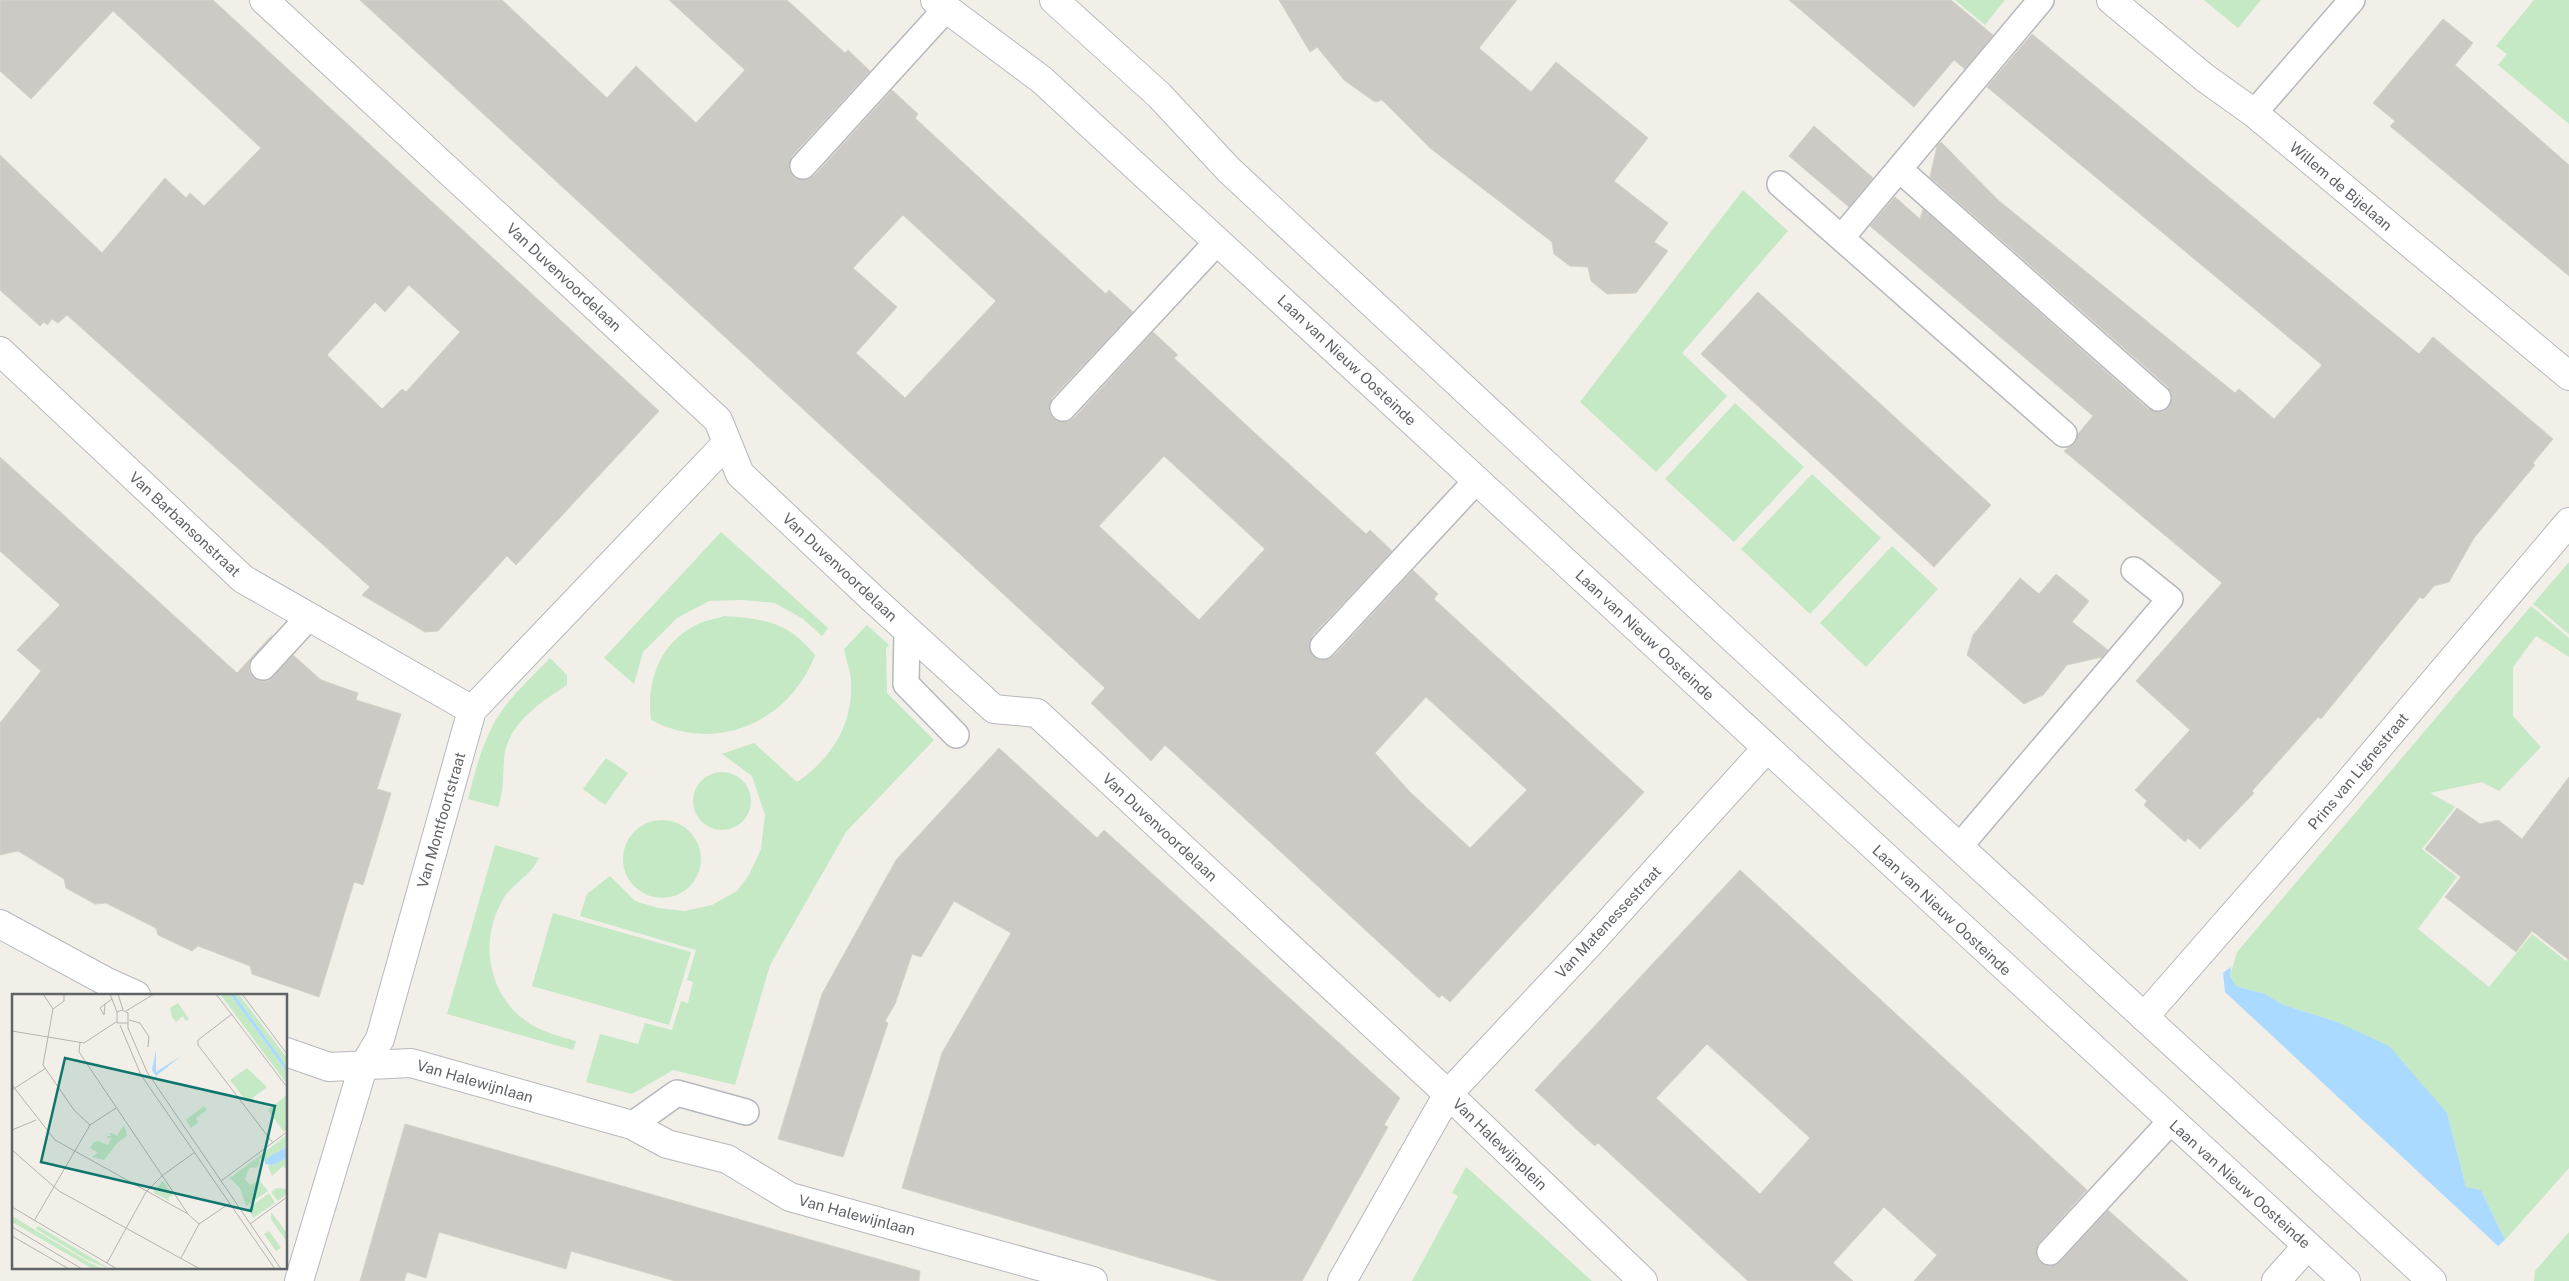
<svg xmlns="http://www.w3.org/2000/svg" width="2569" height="1281" font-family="'Public Sans',sans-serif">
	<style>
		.green { fill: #c5e8c5 }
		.water { fill: #aadaff }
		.building { fill: #cccac5; stroke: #d6d1c6; fill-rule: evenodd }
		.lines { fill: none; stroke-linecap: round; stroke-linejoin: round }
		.lane-casing { stroke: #b5b8bc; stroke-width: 28 }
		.street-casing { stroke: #b5b8bc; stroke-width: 30 }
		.secondary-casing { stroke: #b6babf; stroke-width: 30 }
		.lane { stroke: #fff; stroke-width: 25 }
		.street { stroke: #fff; stroke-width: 28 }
		.secondary { stroke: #fff; stroke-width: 28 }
		.labels { text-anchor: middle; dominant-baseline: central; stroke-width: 5; stroke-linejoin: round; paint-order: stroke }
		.street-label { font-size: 15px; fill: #5f6368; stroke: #fff }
		.inset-road { fill: none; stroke: #b3b3b1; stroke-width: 1 }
		.view { fill: #0f766e; fill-opacity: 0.15; stroke: #0f766e; stroke-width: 2.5 }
		.inset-edge { fill: none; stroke: #5f6368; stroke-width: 2.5 }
	</style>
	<rect width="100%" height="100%" fill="#f1efe8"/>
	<path class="green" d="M1955 0H2005L1985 25Z
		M2204 0H2261L2238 28Z
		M2534 0H2569V124L2498 65 2507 54 2496 46Z
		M1743 190 1788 231 1682 353 1727 396 1656 472 1580 402Z
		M1735 403 1804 467 1734 542 1665 479Z
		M1812 474 1881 538 1810 614 1741 549Z
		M721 532 828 628 822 636 803 619 775 603 742 600 709 601 677 618 643 652 634 684 604 658Z
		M1892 546 1938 589 1866 667 1820 623Z
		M2569 562V634L2533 604Z
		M2531 606 2569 638V657L2536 636 2513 667V716L2541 747 2499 791 2482 782 2430 793 2455 807 2422 849 2457 877 2418 929 2489 987 2532 934 2566 961 2569 957V1168L2505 1240 2481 1190 2466 1187 2447 1113 2337 1022 2284 1005 2265 994 2236 986 2230 976 2237 952Z
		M724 616C766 619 788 622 815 655 789 723 716 754 651 720 646 681 660 642 698 624 706 620 716 619 724 616Z
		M867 625 889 645 886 648 887 693 934 740 846 832 770 965 735 1085 673 1070 632 1094 586 1082 600 1034 638 1044 645 1023 672 1030 681 1001 688 1003 693 982 687 980 696 950 580 916 587 894 610 876 635 901 658 908 685 911 712 905 737 891 749 875 761 849 765 815 752 776 722 754 754 743 797 782C831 759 853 725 851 683 851 672 846 660 844 649Z
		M550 658 567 675V685C543 701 511 721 505 752 502 770 505 789 498 807L468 799C474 776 480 751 491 729 504 702 529 680 550 658Z
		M606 758 628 773 605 805 583 789Z
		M693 801a29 29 0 1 1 58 0a29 29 0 1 1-58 0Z
		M623 859a39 39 0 1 1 78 0a39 39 0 1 1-78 0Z
		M495 845 539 858C530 877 511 884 502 901 478 944 489 999 532 1025 546 1033 561 1037 576 1041L573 1050 447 1014Z
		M553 913 691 952 669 1025 532 986Z
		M1466 1167 1473 1173 1592 1281H1412L1458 1196 1452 1193Z
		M2569 1232V1281H2534L2535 1271Z"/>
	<path class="water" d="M2231 967 2230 976 2236 986 2265 994 2284 1005 2337 1022 2389 1046 2447 1113 2466 1187 2481 1190 2505 1240 2498 1246 2225 992 2223 973Z"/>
	<path class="building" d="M0 0H213L659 411 516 565 507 556 438 631 425 632 362 595 370 587 67 315 58 323 52 319 47 325 44 322 40 326 0 290V155L102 253 165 178 186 198 190 193 204 206 261 148 113 11 31 99 0 71ZM409 285 460 332 406 392 402 389 382 409 327 355 375 302 385 312Z
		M360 0H502L607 98 636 66 696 123 745 70 669 0H787L845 53 848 50 870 71 792 156 789 170 794 177 807 180 814 176 892 90 918 114 915 118 1010 206 1106 294 1109 290 1133 312 1052 398 1049 412 1054 419 1067 422 1074 418 1153 332 1178 355 1174 358 1269 446 1366 534 1370 530 1392 551 1312 636 1309 643 1313 656 1320 660 1334 656 1413 570 1438 594 1434 599 1644 792 1450 1002 1442 995 1439 998 1165 745 1151 761 1091 703 1105 688ZM903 215 996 301 905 398 856 353 897 307 853 268ZM1164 456 1265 549 1199 620 1099 526ZM1426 697 1527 790 1470 848 1410 792 1375 753Z
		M1279 0H1517L1479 48 1531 92 1556 62 1648 138 1614 181 1668 223 1654 242 1668 251 1636 293 1607 294 1591 281 1588 267 1570 266 1554 254 1552 242 1430 148 1382 100 1375 102 1344 80 1317 47 1310 52Z
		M1789 0H1951L1993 35 1965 69 1954 60 1914 107Z
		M2443 19 2473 43 2455 65 2569 165V276L2390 126 2395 121 2373 103Z
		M2032 34 2419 354 2433 337 2553 439 2533 463 2535 465 2474 538 2449 582 2434 586 2423 599 2420 597 2321 719 2318 717 2252 791 2254 793 2200 849 2188 838 2185 842 2164 823 2144 805 2147 801 2135 790 2190 730 2136 681 2222 583 2064 451 2075 443 2078 434 2093 416 1870 226 1895 197 1920 219 1923 209 2148 409 2162 412 2169 407 2172 394 2168 387 1930 177 1937 146 1941 142 1998 200 2235 393 2239 389 2274 419 2322 365 1987 87Z
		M1814 126 1873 178 1849 207 1789 156Z
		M1758 292 1991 505 1934 567 1701 354Z
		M0 457 237 673 272 635 249 663V672L254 678 260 681H268L293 655 321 680 358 693 356 700 401 714 377 789 391 793 363 885 354 882 319 997 252 974 250 966 198 946 192 951 158 935 156 928 106 903 95 904 66 888 64 879 18 851 0 855V723L41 671 17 650 60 605 0 551Z
		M2056 574 2089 601 2072 622 2108 650 2102 657 2067 665 2043 695 2024 704 1967 655 1973 635 2020 578 2039 594Z
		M999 748 1097 838 1104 830 1400 1098 1384 1125 1388 1127 1302 1281H1219L902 1188 942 1053 1011 933 954 901 921 957 912 954 895 1004 885 1021 888 1023 843 1157 778 1139 822 994 896 860Z
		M2569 777V960L2532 931 2516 952 2445 897 2461 877 2425 849 2457 808 2480 824 2498 820 2522 839Z
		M1740 870 2087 1190 2039 1243 2036 1256 2040 1262 2047 1266 2060 1262 2108 1210 2188 1281H1914L1937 1255 1884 1207 1833 1263 1853 1281H1748L1598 1143 1595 1146 1577 1130 1535 1090ZM1707 1044 1810 1138 1760 1194 1656 1098Z
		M405 1124 920 1271 919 1281H675L571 1251 566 1269 439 1232 426 1278 407 1272 404 1281H360Z"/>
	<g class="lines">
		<g class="lane-casing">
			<path id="lane" d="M2254 113 2352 0
				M803 166 946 9
				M1899 169 2158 398
				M1780 184 2064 434
				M1842 237 2041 0
				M1063 408 1218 241
				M907 630 906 684 956 735
				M1323 646 1477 480
				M263 667 309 617
				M1959 847 2170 599 2134 570
				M632 1125 677 1093 746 1112
				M2050 1252 2171 1121"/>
		</g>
		<g class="street-casing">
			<path id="street" d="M264 0 718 420 740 474 872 598 994 709 1037 713 1448 1094 1643 1281
				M2111 0 2205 78 2254 113 2569 376
				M0 351 243 579 472 710
				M0 924 107 982 136 995
				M2144 1017 2338 795 2569 522
				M286 1052 329 1067 411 1063 632 1125 667 1144 727 1159 790 1197 1093 1281
				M299 1281 363 1067 380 1039 472 710 727 443
				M1342 1281 1448 1094 1591 942 1767 748
				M2276 1281 2307 1246"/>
		</g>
		<g class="secondary-casing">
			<path id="secondary" d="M935 0 1042 80 2346 1281
				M1054 0 1159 95 1229 170 1317 252 1848 745 2432 1281"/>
		</g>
		<use href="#lane" class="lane"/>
		<use href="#street" class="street"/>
		<use href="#secondary" class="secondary"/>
	</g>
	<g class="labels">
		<g class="street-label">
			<text transform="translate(2341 186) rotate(40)">Willem de Bijelaan</text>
			<text transform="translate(564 277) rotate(43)">Van Duvenvoordelaan</text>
			<text transform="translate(1347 360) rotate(43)">Laan van Nieuw Oosteinde</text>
			<text transform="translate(185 524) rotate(43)">Van Barbansonstraat</text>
			<text transform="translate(840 567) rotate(43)">Van Duvenvoordelaan</text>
			<text transform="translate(1645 635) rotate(43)">Laan van Nieuw Oosteinde</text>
			<text transform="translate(2358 771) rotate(-50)">Prins van Lignestraat</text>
			<text transform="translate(441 820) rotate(-74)">Van Montfoortstraat</text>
			<text transform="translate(1160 827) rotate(43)">Van Duvenvoordelaan</text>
			<text transform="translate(1942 910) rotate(43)">Laan van Nieuw Oosteinde</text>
			<text transform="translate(1608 922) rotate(-47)">Van Matenessestraat</text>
			<text transform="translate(475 1081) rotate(16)">Van Halewijnlaan</text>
			<text transform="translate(1500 1144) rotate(44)">Van Halewijnplein</text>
			<text transform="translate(2240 1184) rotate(42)">Laan van Nieuw Oosteinde</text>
			<text transform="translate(857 1215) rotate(15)">Van Halewijnlaan</text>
		</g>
	</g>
	<g transform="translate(12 994)">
		<rect width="275" height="275" fill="#f1efe8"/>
		<path d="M208 0H218L275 78V90ZM222 0 228 2 275 64V73ZM166 9 177 25 174 27 171 22 164 28 160 23 158 14ZM235 74 255 93 235 108 218 86ZM275 101V135L272 138 256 116ZM192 112 195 116 184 124 186 129 179 134 174 126ZM112 131 115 142 106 148 92 166 80 163 86 159 78 154 81 149 86 147 96 151 100 143 96 145 95 142H99L98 139H100L105 142ZM275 141V153L259 164 252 167 248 164 246 173 237 174 233 185 238 191 248 187 256 197 234 212 228 194 218 184ZM275 164V176L271 172 260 182 256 172ZM151 187 161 202 156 203 157 207 141 198ZM265 194 275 195V200L266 207 259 198ZM257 199 263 209 241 224 236 215ZM259 218 275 239V248L259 225ZM0 222 76 268 91 275H81L0 228ZM26 232 80 264 98 275 75 266 24 235ZM257 237 269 254 264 257 252 240Z" fill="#c5e8c5"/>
		<path d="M218 0H222L275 73V78ZM144 56V78L169 62 144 82 140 76ZM275 153V164L261 171 253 170V165Z" fill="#aadaff"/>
		<path class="inset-road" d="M31 0 41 15M98 0 105 18M106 0 111 16M204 0 275 93M230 0 275 60M93 10 92 21 88 14 93 10 100 5M41 15 31 71 62 116 78 131M41 15 52 7V0M114 17 142 0M220 20 186 46V51L261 149M117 26 128 29 137 43 136 53M116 29H105V18L110 16 116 19V34L135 78 269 275M108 31 129 81 263 275M0 37 72 49 104 28M68 49 67 58 176 220M0 91 43 146 176 220 187 230M0 96 34 74M0 136 24 126M0 156 47 197 188 275M209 187 275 138M0 213 105 275M22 227 78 131 104 114M238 230 275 203M0 233 70 275M0 242 57 275M169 264 187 230 218 209M95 269 134 198 151 181 183 158"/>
		<path class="view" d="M53 64 263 112 239 217 29 168Z"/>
		<rect width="275" height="275" class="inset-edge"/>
	</g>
</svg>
